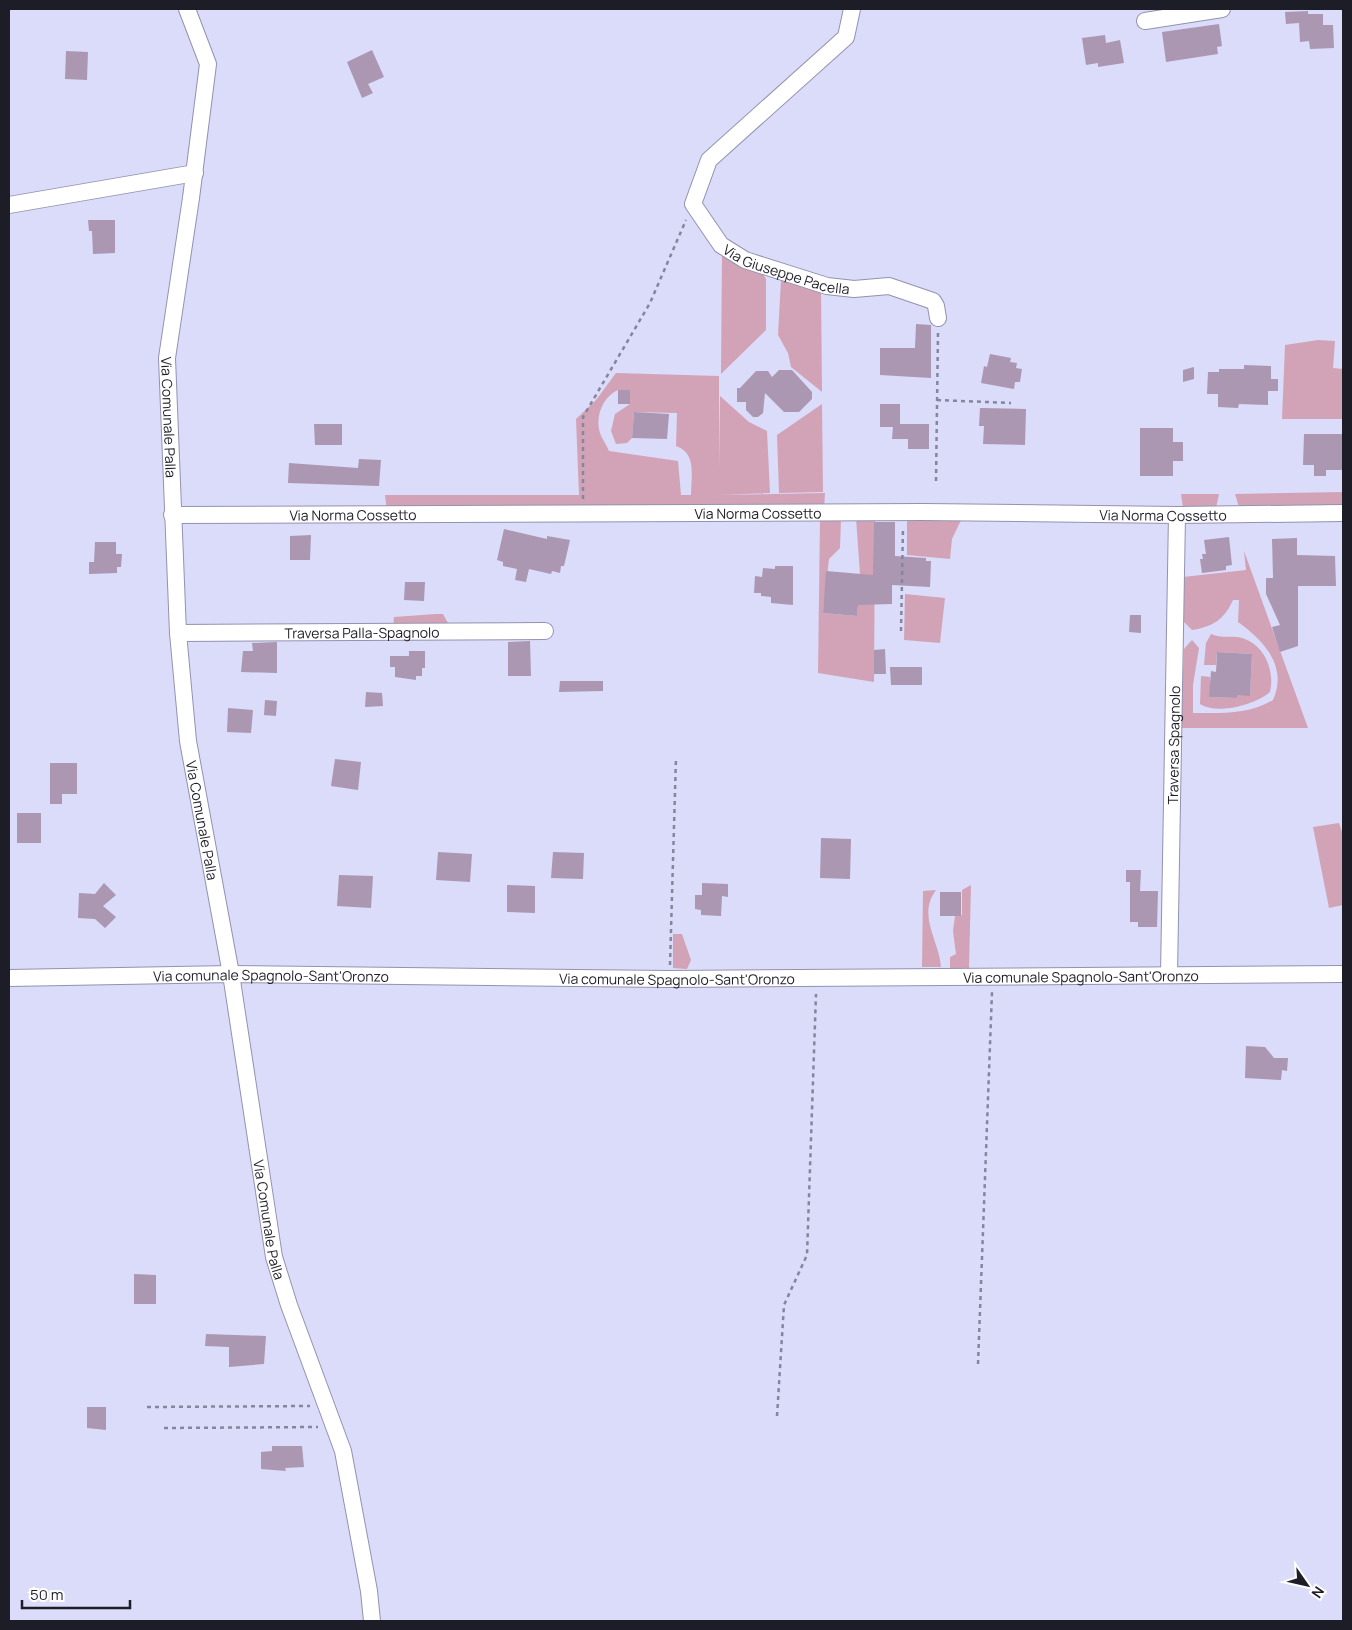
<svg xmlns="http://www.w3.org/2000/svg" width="1352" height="1630" font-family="Manrope,sans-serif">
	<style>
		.green { fill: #d2a3b7; fill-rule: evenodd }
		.building { fill: #ab97b1 }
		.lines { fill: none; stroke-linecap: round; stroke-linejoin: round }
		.minor-casing { stroke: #9392b0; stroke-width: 18 }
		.path { stroke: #85859b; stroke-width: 2.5; stroke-dasharray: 4 4; stroke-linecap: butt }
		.minor { stroke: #fff; stroke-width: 16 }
		.labels { text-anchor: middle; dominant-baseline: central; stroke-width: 5; stroke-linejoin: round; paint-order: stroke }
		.street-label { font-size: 14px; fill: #1d1d28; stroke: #fff }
	</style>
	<rect width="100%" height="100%" fill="#dbdbfa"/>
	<path class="green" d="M722 253 763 274 766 279V330L721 374Z
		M781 280 821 291 822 392 791 367 788 353 778 335Z
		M1318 340 1335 341 1333 368 1343 369V419H1282L1285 345Z
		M616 373 719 376V469L720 396 749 422 767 431 770 493 719 495 825 493 824 509 387 511 385 495H579L576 419 596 400ZM618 390H630V404L615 414 611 431 616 444 627 443 632 438 634 412 677 413 676 446C697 453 691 476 691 495H681L678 461 609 451C606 444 600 436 599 429 596 414 604 396 618 390Z
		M822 404 823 492 779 493 777 435Z
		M1343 492V505L1239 507 1235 494Z
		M1181 494H1219L1216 508H1183Z
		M875 517 874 682 818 673 820 520 841 519 840 548 829 559 823 613 857 616 860 574 856 518Z
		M907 518H962L952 539 950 559 907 555Z
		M1244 551 1308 728H1181L1184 649 1192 640 1199 648 1193 685V713C1221 713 1248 715 1273 700 1288 666 1264 641 1238 622L1239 600H1233C1224 620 1212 627 1192 630L1184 622 1183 577 1246 570Z
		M905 594 945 598 940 643 904 640Z
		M436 614H443L449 625 393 628 394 617Z
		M1211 634C1222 639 1232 635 1242 638 1265 645 1275 671 1270 692 1255 705 1217 715 1200 704L1201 676 1210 677V697L1237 698 1238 695H1250L1252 654 1217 652 1216 665H1204L1206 643Z
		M1339 823 1343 835V905L1329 908 1313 827Z
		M971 885 969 968H950V957L956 954 953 931 955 916 962 915V890Z
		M936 890C917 916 939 939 941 967H922L923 891Z
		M673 934H682L691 960 687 969 673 968Z"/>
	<path class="building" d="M1308 11V14H1323V25H1333L1334 48 1310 49 1309 41 1300 42 1299 23 1286 24 1285 12Z
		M1219 24 1222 46 1217 47 1218 54 1166 62 1162 32Z
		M1105 35 1106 43 1120 40 1124 63 1098 67V63L1086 65 1082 38Z
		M372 50 384 77 368 84 373 93 362 98 347 62Z
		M66 51 88 52 87 80 65 79Z
		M88 220H115V253L93 254 92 231H89Z
		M916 324 931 325V378L880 375V348H915Z
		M990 354 1011 358 1010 362 1017 363 1016 368 1022 369 1020 382H1015L1014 389 981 383 984 366 987 367Z
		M1244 365 1271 366V379H1278V391H1268V405L1239 404 1238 408 1218 407V394H1207L1208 372H1219V369H1244Z
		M1194 367V379L1183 382V370Z
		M779 370H792L812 392V399L799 412H784L765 393 763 413 758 417H753L746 410V402H737V388H740L756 371H768L772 377Z
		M618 390H630V404H618Z
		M880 404H900V424H929V449H908V439H892L893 427H880Z
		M980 408 1026 409 1025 445 983 444 984 426H979Z
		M634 412 669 414 667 439 632 438Z
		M314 424H342V445H315Z
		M1140 428H1173V442H1183V461H1173V476H1140Z
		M1304 434H1343V470H1326V476H1314V465H1303Z
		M359 459 381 460 379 486 288 483 289 463 358 468Z
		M874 522H895V556L926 558V561H931L930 587 892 585V604L858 605 857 616 823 613 826 571 873 575Z
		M504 529 547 539V536L570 540 564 566H561L560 573 552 571 551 574 529 569 526 582 515 580 517 569 503 566V562L497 560Z
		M311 535 310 560H290V536Z
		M1229 537 1232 565 1226 566V570L1202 573 1200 559H1203L1202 554H1206L1204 540Z
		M1297 538V555L1335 556 1336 586H1298V646L1280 652 1272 627 1280 625 1266 594V578H1273L1272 539Z
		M95 542H116V554H122L121 567H117V573L89 574V562H94Z
		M775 566H793V605L771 603V597L761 596V593H754L755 576 762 577 763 568 775 569Z
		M405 582H425L424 601 404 600Z
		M1130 615H1141V633L1129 632Z
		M530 641 531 676H508V642Z
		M277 642V673L241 672 243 651H253L252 643Z
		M885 649 886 674H874V650Z
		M409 651H425V668H422V676H416V680L395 677V667H390V656H409Z
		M1217 652 1252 654 1250 696 1238 695 1237 698 1209 697 1211 671 1216 672Z
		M890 667H922V685H891Z
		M560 681H603V691L559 692Z
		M366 692 382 693 383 706 365 707Z
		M265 700 277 701 276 716 264 715Z
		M228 708 253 710 251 733 227 732Z
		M335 759 361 762 358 790 331 786Z
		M50 763H77V794H62V804H50Z
		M17 813H41V843H17Z
		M821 838 851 839 850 879 820 878Z
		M438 852 472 854 470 882 436 880Z
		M553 852 584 853 583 879 551 878Z
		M1126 870H1141L1140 891H1158L1157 927H1138V922H1130V882H1126Z
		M339 875 373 876 371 908 337 906Z
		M104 883 116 895 103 906 116 917 105 928 95 919 78 918 79 893 95 894Z
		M702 883 728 884V897L722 896 721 916 701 915V910L695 909V895H702Z
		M507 885 535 886V913L507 912Z
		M940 892H961V916H940Z
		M1246 1046 1265 1047 1274 1058H1288L1287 1071 1282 1070 1281 1080 1245 1078Z
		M134 1274 156 1275V1304H134Z
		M206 1334 266 1336 264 1364 229 1367V1347L205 1346Z
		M87 1407H106V1430L87 1428Z
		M272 1446H302L304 1467 285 1468 286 1471 261 1469V1452L272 1451Z"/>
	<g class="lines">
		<g class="minor-casing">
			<g id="minor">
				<path id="s1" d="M187 9 208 64 191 198 167 358 178 633 188 741 231 974 274 1257 289 1305 343 1451 369 1591 372 1621"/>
				<path id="s2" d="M852 9 846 37 709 160 693 204 721 245 745 260 827 286 854 289 889 286 933 301 936 306 938 318"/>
				<path d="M1145 21 1222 9"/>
				<path d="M9 205 195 173"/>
				<path id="s3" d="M172 515 923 512 1177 515 1343 513"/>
				<path id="s4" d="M178 633 545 631"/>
				<path id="s5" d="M1169 975 1177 515"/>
				<path id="s6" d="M9 978 231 974 669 979 1343 974"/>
			</g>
		</g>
		<path class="path" d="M937 400 1011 403
			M936 481 938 332
			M583 499V417L650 303 686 220
			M901 631 903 527
			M670 965 676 757
			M978 1364 992 992
			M147 1407 310 1406
			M777 1416 784 1305 807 1255 816 994
			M164 1428 318 1427"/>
		<use href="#minor" class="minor"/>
	</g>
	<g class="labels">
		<g class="street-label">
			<text stroke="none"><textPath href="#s2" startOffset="380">Via Giuseppe Pacella</textPath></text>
			<text stroke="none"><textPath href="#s1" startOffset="415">Via Comunale Palla</textPath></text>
			<text stroke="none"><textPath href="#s3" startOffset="586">Via Norma Cossetto</textPath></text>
			<text stroke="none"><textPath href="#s3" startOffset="991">Via Norma Cossetto</textPath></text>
			<text stroke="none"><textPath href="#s3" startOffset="181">Via Norma Cossetto</textPath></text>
			<text stroke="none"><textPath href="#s4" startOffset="184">Traversa Palla-Spagnolo</textPath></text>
			<text stroke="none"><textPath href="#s5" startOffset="230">Traversa Spagnolo</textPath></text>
			<text stroke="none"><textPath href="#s1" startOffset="820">Via Comunale Palla</textPath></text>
			<text stroke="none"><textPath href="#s6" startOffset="1072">Via comunale Spagnolo-Sant'Oronzo</textPath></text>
			<text stroke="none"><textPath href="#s6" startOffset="262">Via comunale Spagnolo-Sant'Oronzo</textPath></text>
			<text stroke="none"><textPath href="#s6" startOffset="668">Via comunale Spagnolo-Sant'Oronzo</textPath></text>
			<text stroke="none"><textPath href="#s1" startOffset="1225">Via Comunale Palla</textPath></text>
		</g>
	</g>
	<rect width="1352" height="1630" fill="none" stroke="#1d1d28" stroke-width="20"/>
	<g transform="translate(1307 1585) rotate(124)" stroke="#ffffff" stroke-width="4" paint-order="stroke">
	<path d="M0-4L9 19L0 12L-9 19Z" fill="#1d1d28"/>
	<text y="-8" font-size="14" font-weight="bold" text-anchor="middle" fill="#1d1d28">N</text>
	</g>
	<path d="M22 1600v8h108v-8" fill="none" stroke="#1d1d28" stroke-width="2.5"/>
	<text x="30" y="1600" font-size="15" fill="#1d1d28" stroke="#ffffff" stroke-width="4" paint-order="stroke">50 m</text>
</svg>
